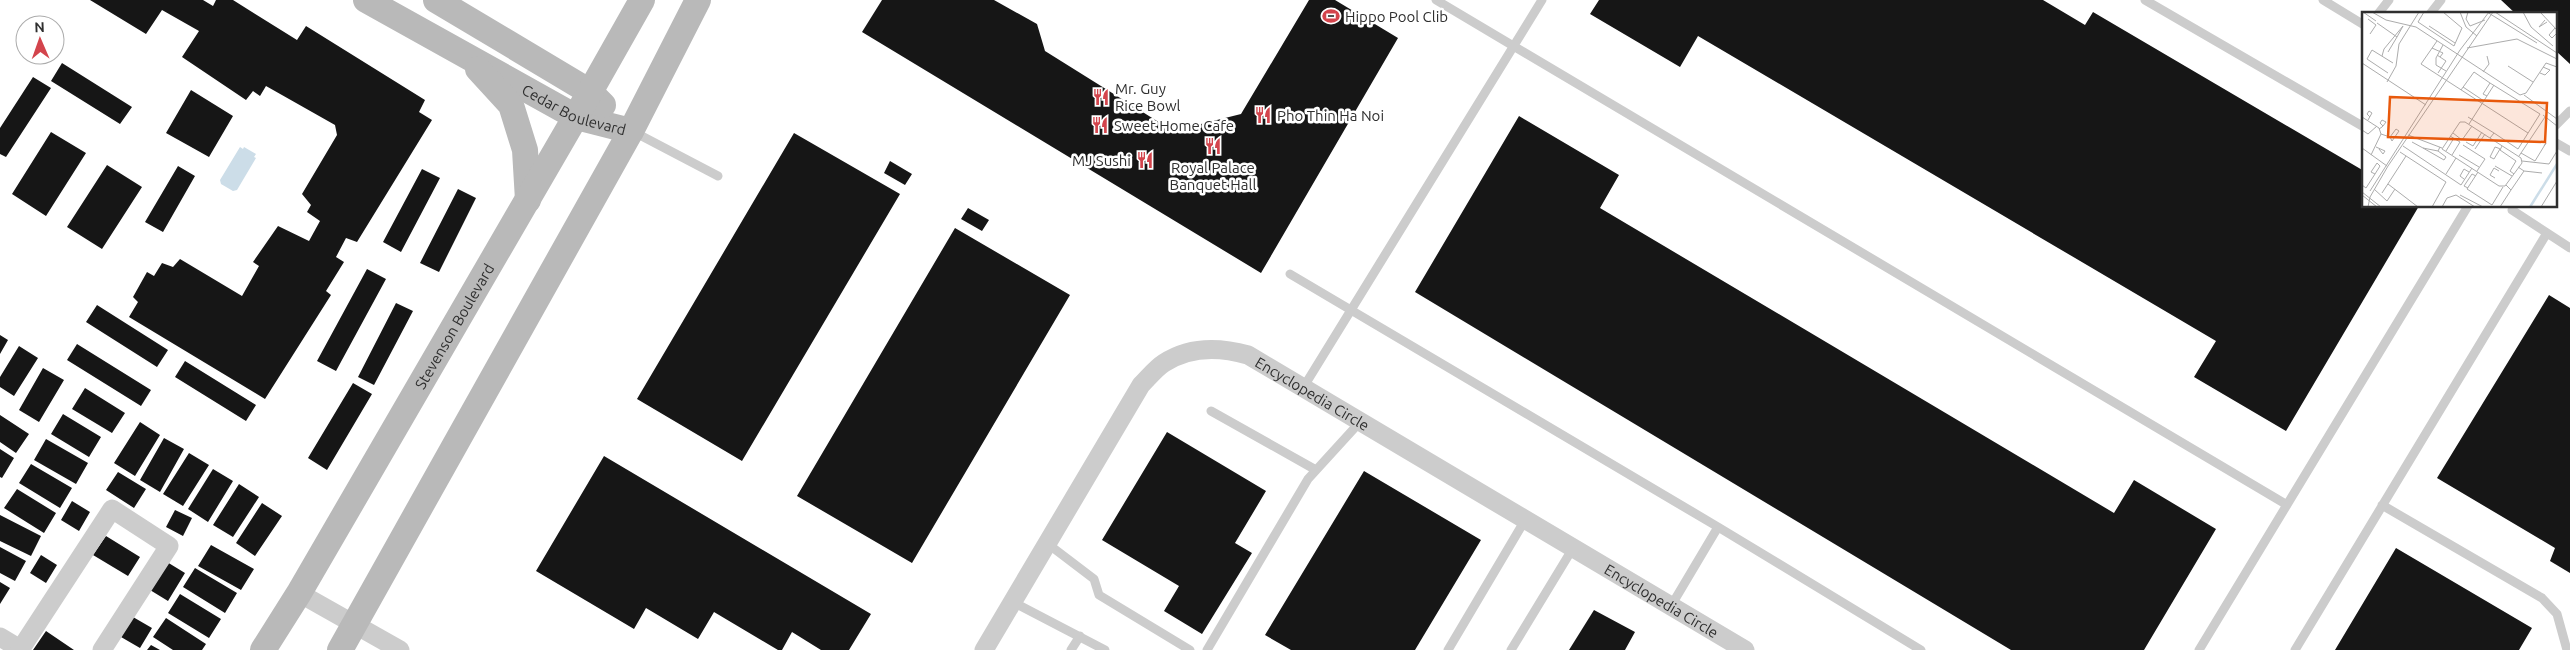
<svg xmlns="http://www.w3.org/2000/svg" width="2570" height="650" font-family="Ubuntu,sans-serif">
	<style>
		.water { fill: #ccdde8 }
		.building { fill: #161616 }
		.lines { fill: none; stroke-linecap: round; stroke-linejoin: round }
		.service { stroke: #ccc; stroke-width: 9 }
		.minor { stroke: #ccc; stroke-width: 19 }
		.secondary { stroke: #b9b9b9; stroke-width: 26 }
		.labels { text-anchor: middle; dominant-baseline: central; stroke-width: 5; stroke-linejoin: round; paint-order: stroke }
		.poi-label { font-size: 15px; fill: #2f2f2f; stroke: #fff; text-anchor: start }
		.street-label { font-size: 15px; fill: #2f2f2f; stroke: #fff }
		.inset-river { fill: none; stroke: #ccdde8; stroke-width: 2.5 }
		.inset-road { fill: none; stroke: #acacac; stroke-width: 1 }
		.view { fill: #e8590c; fill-opacity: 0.15; stroke: #e8590c; stroke-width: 2.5 }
		.inset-edge { fill: none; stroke: #2f2f2f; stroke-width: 2.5 }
	</style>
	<rect width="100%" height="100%" fill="#fff"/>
	<path class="water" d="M240 147 243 149 244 147 256 154 254 157 256 158 237 190 233 191 221 184 220 180Z"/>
	<path class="building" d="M90 0H203L213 6 216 0H233L297 40 306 26 425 100 419 112 432 120 357 242 346 238 336 257 344 262 326 291 331 295 265 399 129 317 138 302 133 297 147 272 154 276 162 263 173 267 180 259 242 296 259 266 253 262 278 226 309 241 320 221 307 212 311 205 302 194 337 135 335 125 266 86 260 96 253 91 246 100 182 57 199 31 162 10 146 34Z
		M882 0H994L1037 24 1045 51 1173 131 1241 114 1309 0H1335L1398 38 1261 273 862 32Z
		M1599 0H2043L2085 25 2093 12 2364 171V206H2419L2286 431 2194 377 2216 341 1698 36 1680 67 1590 14Z
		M2501 0H2570V64L2556 51V14H2516Z
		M62 63 132 107 120 124 51 81Z
		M33 77 51 88 6 157 0 154V128Z
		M191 90 233 116 209 157 166 133Z
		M1519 116 1619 175 1600 208 2114 513 2134 480 2216 529 2144 650H2011L1415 292Z
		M51 132 86 153 46 216 12 194Z
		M794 133 900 194 742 461 637 399Z
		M890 161 912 174 905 185 884 173Z
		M107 165 142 187 102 249 67 227Z
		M178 166 195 176 163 232 145 222Z
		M422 169 440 178 401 252 383 242Z
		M458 189 476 198 439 272 420 263Z
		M968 208 989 220 982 231 961 219Z
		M955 228 1070 295 912 563 797 496Z
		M367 269 386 279 336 371 317 361Z
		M2549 295 2570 308V573L2550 561 2555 548 2437 478Z
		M396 303 413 311 374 385 358 377Z
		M97 305 168 350 157 367 86 322Z
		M0 335 8 340 0 354Z
		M77 344 151 390 141 406 67 360Z
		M19 346 38 358 14 396 0 387V377Z
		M185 361 256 405 246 421 175 377Z
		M43 368 64 380 39 422 19 410Z
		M353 383 372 394 327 470 308 458Z
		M85 388 125 413 112 433 72 409Z
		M63 414 101 437 89 457 51 434Z
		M0 415 29 434 16 453 0 442Z
		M140 422 160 435 135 476 114 463Z
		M1167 432 1266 491 1235 543 1252 553 1202 634 1164 611 1179 586 1102 540Z
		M164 438 184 449 160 492 140 480Z
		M46 439 88 463 76 484 34 460Z
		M0 449 14 458 2 478 0 477Z
		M189 453 209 465 183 506 163 494Z
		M604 456 871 614 849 650H821L792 632 782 650H778L714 612 698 639 646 608 634 629 536 571Z
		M31 464 72 488 60 508 19 483Z
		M213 469 233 481 208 522 188 509Z
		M1364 471 1481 540 1415 650H1291L1265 635Z
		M118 472 146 489 134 508 106 490Z
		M239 484 259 497 233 537 213 525Z
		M17 489 56 513 44 533 4 508Z
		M72 501 90 512 79 531 61 520Z
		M262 503 282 516 255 556 236 543Z
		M175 510 192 518 183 536 166 527Z
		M0 515 41 536 31 556 0 541Z
		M106 536 140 557 128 576 93 555Z
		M211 545 254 569 241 590 198 566Z
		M0 547 26 561 15 581 0 573Z
		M2396 548 2532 628 2519 650H2335Z
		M41 555 57 565 46 583 30 573Z
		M167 562 185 573 168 601 150 590Z
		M195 568 237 593 225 613 183 587Z
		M0 582 10 588 0 604Z
		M180 594 221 619 209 638 168 613Z
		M1594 610 1635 632 1625 650H1569Z
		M133 617 152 628 140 648 121 637Z
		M166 618 206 644 202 650H173L153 637Z
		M46 631 74 650H33Z
		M151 645 160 650H147Z"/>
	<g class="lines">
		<path class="service" d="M1436 0 2287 505
			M2145 0 2364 127
			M2323 0 2364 25
			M2378 14 2389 0
			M2430 14 2441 0
			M2556 125 2570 111
			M634 132 718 176
			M2556 143 2570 151
			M2512 210 2570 248
			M1290 274 1718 527
			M1303 388 1542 0
			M1211 411 1316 470
			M2382 505 2542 598 2557 614 2567 650
			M1048 544 1094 579 1099 595 1190 650
			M1013 602 1105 650
			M1671 606 1718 527 1921 650
			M1071 650 1080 636
			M1207 650 1308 479 1360 422
			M1448 650 1525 520
			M1511 650 1573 548
			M2199 650 2468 206
			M2295 650 2547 233"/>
		<g class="minor">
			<path d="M299 593 400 650"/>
			<path d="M0 637 20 649"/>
			<path d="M20 650 112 509 169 546 102 650"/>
			<path id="s1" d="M984 650 1141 385C1148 378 1156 368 1164 363 1190 346 1220 347 1248 355L1745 650"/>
		</g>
		<g class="secondary">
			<path id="s2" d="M366 0 576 117 631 131"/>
			<path d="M436 0 590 92 603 105"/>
			<path d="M478 69 511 105 525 150 528 200"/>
			<path id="s3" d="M263 650 299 593 590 92 642 0"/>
			<path d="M340 650 631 131 698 0"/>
		</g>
	</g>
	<defs>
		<g id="stadium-bare" transform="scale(1.35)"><path d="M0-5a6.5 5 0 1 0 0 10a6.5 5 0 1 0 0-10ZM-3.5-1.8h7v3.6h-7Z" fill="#d3444c" stroke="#fff" stroke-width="2.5" paint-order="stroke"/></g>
		<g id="restaurant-bare" transform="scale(1.35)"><path d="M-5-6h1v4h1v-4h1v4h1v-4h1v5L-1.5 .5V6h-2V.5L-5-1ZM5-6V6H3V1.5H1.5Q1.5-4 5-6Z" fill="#d3444c" stroke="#fff" stroke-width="2.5" paint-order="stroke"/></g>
	</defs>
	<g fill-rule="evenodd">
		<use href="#stadium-bare" x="1331" y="16"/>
		<use href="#restaurant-bare" x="1101" y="97"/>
		<use href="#restaurant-bare" x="1263" y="115"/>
		<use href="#restaurant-bare" x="1100" y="125"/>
		<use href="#restaurant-bare" x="1213" y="146"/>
		<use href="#restaurant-bare" x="1145" y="160"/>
	</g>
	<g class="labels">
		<g class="poi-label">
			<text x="1345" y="16">Hippo Pool Clib</text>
			<text x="1115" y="88">Mr. Guy<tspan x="1115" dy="17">Rice Bowl</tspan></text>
			<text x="1277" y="115">Pho Thin Ha Noi</text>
			<text x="1114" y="125">Sweet Home Cafe</text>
			<text x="1131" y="160" text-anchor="end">MJ Sushi</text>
			<text x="1213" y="167" text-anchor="middle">Royal Palace<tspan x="1213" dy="17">Banquet Hall</tspan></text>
		</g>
		<g class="street-label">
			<text stroke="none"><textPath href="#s2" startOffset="236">Cedar Boulevard</textPath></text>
			<text stroke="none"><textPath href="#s3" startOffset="376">Stevenson Boulevard</textPath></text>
			<text stroke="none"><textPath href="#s1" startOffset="502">Encyclopedia Circle</textPath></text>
			<text stroke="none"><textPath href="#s1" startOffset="908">Encyclopedia Circle</textPath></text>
		</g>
	</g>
	<g transform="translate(2362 12)">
		<rect width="195" height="195" fill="#fff"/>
		<path class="inset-river" d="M168 195 195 152"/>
		<path class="inset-road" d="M1 0 14 9M10 0 24 8 54 15 158 83 164 81 184 51 195 55M62 0 56 10 92 34 100 16 81 0M98 0 104 15 115 24M106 0 104 7 108 14 123 8M125 0 175 31M133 0 195 41M161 0 169 15 191 34M178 0 195 18M6 7 14 13 8 22M183 8 177 15 185 10M15 11 35 25 26 40M67 14 93 31M193 16 187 23 190 26 195 21M75 29 59 52 166 121M81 33 74 46V53L84 59M70 36 81 41 78 45M105 36 155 27 195 47M75 43 84 49 76 61M20 44 22 37 41 14 35 25M0 51 64 93M146 54 171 70M121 60 127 52 125 44M26 61 5 47 10 38 31 51M178 61 183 63 188 58 181 55M25 70 34 54 37 32 57 0M101 75 122 89M99 78 112 60 128 71M162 83 195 107M125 84 121 82 128 71 178 102 156 137 132 121 128 126M181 103 195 114M0 105 17 116 19 122 9 143M106 105 132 121M6 108 10 101 7 99 5 102 8 105M98 110H103L159 146 160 151 143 174H137L80 137ZM107 112 132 73M17 117 20 115 21 114 24 110 20 108 18 111 21 114M0 118 6 122 15 114M91 121 100 128 110 114M19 122 28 125 34 117 37 119 30 129 28 125M46 123 80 136M88 124 98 130 90 143M50 130 61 136 76 139 78 135M104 130 111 134 120 120M101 133 123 147 115 159M41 134 99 173 110 156M140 134 138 138 154 149 148 159 152 162M14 135 23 139 21 142 17 137M0 136 25 154M61 136 82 148 84 145 76 139M113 137 123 122M138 137 132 147 128 145 133 135 136 136 138 137V138M84 139 92 126M38 140 84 170 70 195M159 141 173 149 184 131 182 134M97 143 117 155M157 144 183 105M160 149 187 152 195 139M133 154 150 164M162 159 180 161M116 160 105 177 130 193 141 175M84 162 94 146M133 166 128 163 132 156 137 159M102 167 98 164 102 157 107 160M26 172 56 195M0 173 4 176 13 162 18 154 15 151 9 160 13 162M144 173 149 178 162 159 156 155M106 176 102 174 110 162 114 164M12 177 25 189 33 177M8 179 98 38 127 0M0 180 19 195M20 181 44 144M0 183 15 195M98 183 121 195M6 195 8 185 26 154 131 0M80 195 85 186 94 183 113 195M138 195 149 178M179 195 195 169"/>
		<path class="view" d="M28 85 185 91 183 130 26 125Z"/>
		<rect width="195" height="195" class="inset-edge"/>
	</g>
	<g transform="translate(40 40) rotate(358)"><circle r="24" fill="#ffffff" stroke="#acacac"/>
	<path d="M0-4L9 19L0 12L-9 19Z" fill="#d3444c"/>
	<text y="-8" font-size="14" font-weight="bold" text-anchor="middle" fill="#2f2f2f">N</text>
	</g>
</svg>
